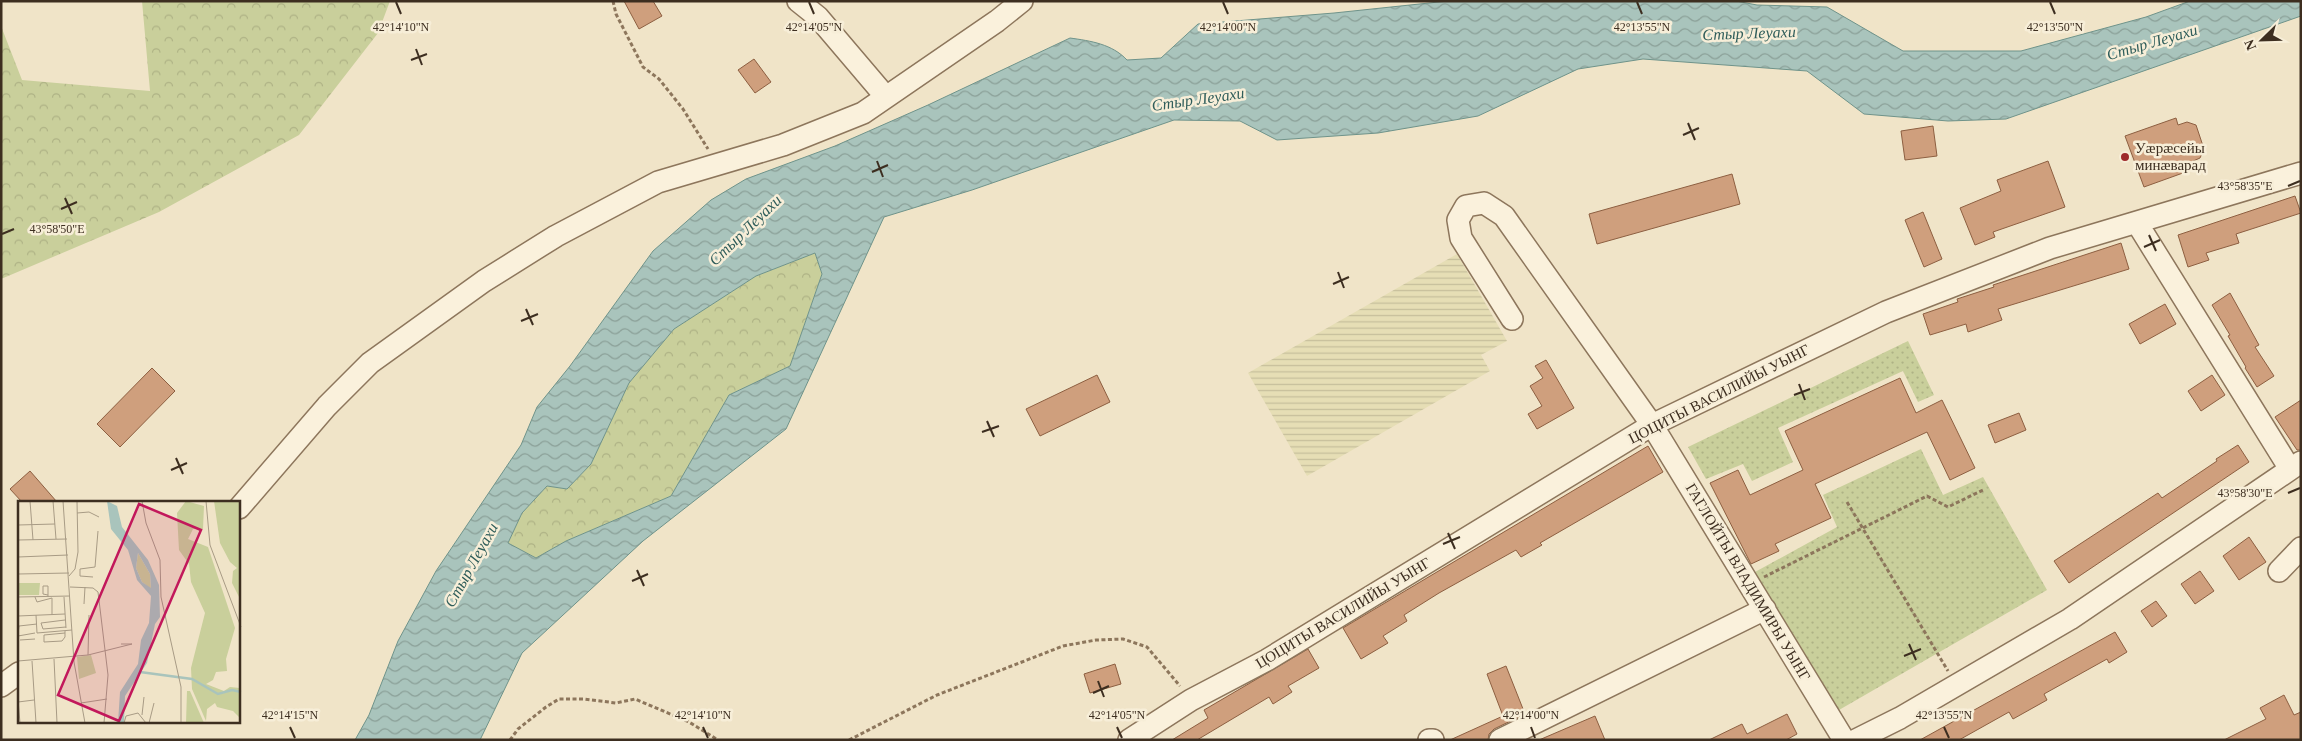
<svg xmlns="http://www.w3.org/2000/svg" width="2302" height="741" font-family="'Times New Roman',serif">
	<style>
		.farmland { fill: url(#farmland-rules) }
		.forest { fill: url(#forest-crowns) }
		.park { fill: url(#park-dots) }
		.water { fill: url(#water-waves); stroke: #6f938a; fill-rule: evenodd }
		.building { fill: #cf9f7d; stroke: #8d5f41 }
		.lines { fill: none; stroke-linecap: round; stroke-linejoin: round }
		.minor-casing { stroke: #8d765c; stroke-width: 24 }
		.path { stroke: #8d765c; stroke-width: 3; stroke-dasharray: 4 2.5; stroke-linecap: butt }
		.minor { stroke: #faf1dc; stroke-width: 21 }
		.ticks { fill: none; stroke: #3d2e20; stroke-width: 2 }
		.poi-dot { fill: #9e2a2b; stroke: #f7eed8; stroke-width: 2 }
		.labels { text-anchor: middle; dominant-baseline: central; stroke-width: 5; stroke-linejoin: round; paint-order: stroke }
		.poi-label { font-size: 15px; fill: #3d2e20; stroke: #f7eed8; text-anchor: start }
		.street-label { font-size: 15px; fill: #3d2e20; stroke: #f7eed8 }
		.water-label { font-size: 16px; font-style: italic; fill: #2f5d5a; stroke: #f7eed8 }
		.inset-river { fill: none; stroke: #a9c4bc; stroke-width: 2.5 }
		.inset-road { fill: none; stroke: #a89b85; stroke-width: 1 }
		.view { fill: #c2185b; fill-opacity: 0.15; stroke: #c2185b; stroke-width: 2.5 }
		.inset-edge { fill: none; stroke: #3d2e20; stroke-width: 2.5 }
		.ticks-label { font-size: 12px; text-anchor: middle; fill: #3d2e20; stroke: #f7eed8; stroke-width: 5; stroke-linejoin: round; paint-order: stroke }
	</style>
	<defs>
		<pattern id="farmland-rules" width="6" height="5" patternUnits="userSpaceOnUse" patternTransform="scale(1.25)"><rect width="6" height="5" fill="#e6deb5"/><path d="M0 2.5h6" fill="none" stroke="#c6bf9b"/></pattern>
		<pattern id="forest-crowns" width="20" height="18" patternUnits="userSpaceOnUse" patternTransform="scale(1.25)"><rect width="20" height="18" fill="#c9cf9b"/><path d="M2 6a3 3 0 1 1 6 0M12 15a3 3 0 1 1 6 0" fill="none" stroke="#aeb285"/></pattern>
		<pattern id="park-dots" width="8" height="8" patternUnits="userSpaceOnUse" patternTransform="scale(1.25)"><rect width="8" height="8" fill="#c9cf9b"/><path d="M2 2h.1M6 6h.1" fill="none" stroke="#aeb285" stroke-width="1.8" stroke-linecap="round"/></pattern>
		<pattern id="water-waves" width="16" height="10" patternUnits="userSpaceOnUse" patternTransform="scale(1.25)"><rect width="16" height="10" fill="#a9c4bc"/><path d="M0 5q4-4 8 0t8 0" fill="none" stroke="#8ba098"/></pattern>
	</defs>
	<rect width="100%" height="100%" fill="#f0e4c8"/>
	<path class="farmland" d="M1457 254 1507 341 1481 355 1490 371 1307 476 1248 373Z"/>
	<path class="forest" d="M142 1H390L378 33 299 135 159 212 1 279V26L22 80 150 91Z
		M815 253 822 274 790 366 729 395 671 496 566 541 536 558 508 543 522 513 547 486 567 489 591 464 629 383 674 329 756 276Z"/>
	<path class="park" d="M1908 341 1934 395 1918 402 1903 371 1778 428 1793 462 1752 481 1743 464 1706 479 1688 447Z
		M1921 449 1943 495 1983 477 2047 590 1839 710 1755 572 1837 527 1823 495Z"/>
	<path class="water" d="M1448 1H1736L1757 5 1827 7 1903 51H2021L2146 17 2190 1H2301V16L2006 119 1948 121 1864 114 1807 71 1643 59 1578 69 1478 116 1378 133 1277 140 1240 121 1174 120 972 190 884 217 786 429 643 541 522 653 480 740H355L369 715 398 641 436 571 521 445 537 407 570 366 653 251 711 200 746 179 835 146 928 105 1070 38C1091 41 1112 44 1127 60L1161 58 1198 24 1334 13ZM815 253 822 274 790 366 729 395 671 496 566 541 536 558 508 543 522 513 547 486 567 489 591 464 629 383 674 329 756 276Z"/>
	<path class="building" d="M624 1H653L662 16 639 29Z
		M754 59 771 82 755 93 738 70Z
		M2176 118 2178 125 2187 122 2196 125 2204 149 2200 158 2191 162 2194 169 2144 187 2125 136Z
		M1933 126 1937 156 1905 160 1901 131Z
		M2048 161 2065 207 1993 232 1995 237 1975 245 1960 208 2001 191 1997 180Z
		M1732 174 1740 204 1597 244 1589 214Z
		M2295 196 2301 213 2236 234 2239 243 2206 253 2209 260 2188 267 2178 235Z
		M1923 212 1942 259 1924 267 1905 220Z
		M2121 243 2129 269 1998 309 2002 320 1968 332 1966 324 1930 335 1923 314 1958 302 1957 299 1994 287 1993 285Z
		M2230 293 2259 345 2255 347 2274 376 2257 387 2245 368 2246 367 2228 336 2230 335 2212 305Z
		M2165 304 2176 324 2140 344 2129 324Z
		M1546 360 1574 408 1537 429 1528 414 1542 406 1530 386 1543 378 1535 366Z
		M152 368 175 391 120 447 97 424Z
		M1097 375 1110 402 1040 436 1026 409Z
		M2212 375 2225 395 2201 411 2188 391Z
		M1900 378 1916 413 1942 400 1975 468 1950 480 1927 432 1815 484 1831 518 1775 544 1779 551 1751 564 1710 483 1738 470 1750 495 1803 470 1785 431Z
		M2301 400V450H2297L2275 417Z
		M2019 413 2026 430 1995 443 1988 425Z
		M2238 445 2249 462 2069 583 2054 561 2158 493 2162 498 2217 461 2216 459Z
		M1648 446 1663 472 1540 543 1542 545 1521 557 1516 550 1439 593 1404 615 1407 621 1383 636 1388 643 1361 659 1343 628Z
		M30 471 57 502H22L10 489Z
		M2249 537 2266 562 2239 580 2223 556Z
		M2200 571 2214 591 2195 604 2181 584Z
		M2156 601 2167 616 2152 627 2141 611Z
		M2115 632 2127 652 2109 663 2107 659 2044 694 2047 700 2013 719 2009 712 1959 740H1920Z
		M1308 649 1319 668 1288 686 1292 692 1273 704 1269 697 1197 740H1172L1208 718 1204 710Z
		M1115 664 1121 684 1090 693 1084 674Z
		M1506 666 1525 714 1494 729 1489 734 1488 740H1450L1503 716 1487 674Z
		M2284 695 2294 715 2301 712V740H2224L2266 719 2260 708Z
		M1787 714 1797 734 1786 740H1709L1742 724 1747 734Z
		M1595 716 1605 740H1539Z"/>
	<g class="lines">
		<g class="minor-casing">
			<path id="minor" d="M798 1 818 17 886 97
				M2137 223 2290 469
				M1512 319 1461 238 1458 220 1466 206 1484 203 1504 216 1652 425 1844 740
				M239 508 327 406 370 363 484 281 556 236 658 182 783 145 863 113 997 21 1022 1
				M2279 571 2301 548
				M1 686 19 673
				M1129 740 1191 700 1267 660 1652 425 1886 312 2050 248 2301 173
				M1429 740H1433
				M1500 740 1765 609
				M1856 740 1900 718 2070 619 2301 462"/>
		</g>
		<path class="path" d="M613 1 616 14 643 67 659 79 683 109 708 149
			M1847 502 1948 671
			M1764 577 1927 496 1948 507 1985 489
			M510 740 518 729 546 707 559 699H584L616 703 635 699 689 722 718 740
			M849 740 937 695 1063 646 1096 640 1123 639 1147 647 1180 686"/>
		<use href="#minor" class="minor"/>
	</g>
	<path class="ticks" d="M396 2 401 14M809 2 814 14M1223 2 1228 14M1637 2 1642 14M2050 2 2055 14M416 49 422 65M411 60 427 54M1688 123 1695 140M1683 135 1699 128M877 161 883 177M872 172 888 165M2288 186 2300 181M65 198 72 214M61 209 77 202M2 234 14 229M2149 235 2156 251M2144 247 2160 240M1338 272 1344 288M1333 284 1349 277M526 309 533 325M521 321 538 314M1799 384 1805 400M1794 395 1810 389M987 421 994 437M982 432 999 426M176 458 183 474M171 470 187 463M2288 493 2300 488M1448 533 1455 549M1443 544 1460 537M637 570 644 586M632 581 648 574M1909 644 1916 660M1904 656 1921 649M1098 681 1104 697M1093 693 1109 686M290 727 295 738M703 727 708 738M1117 727 1122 738M1531 727 1535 738M1944 727 1949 738"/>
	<circle class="poi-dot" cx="2125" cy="157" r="5"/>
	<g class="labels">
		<g class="poi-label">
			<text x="2135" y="148">Уæрæсейы<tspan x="2135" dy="17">минæварад</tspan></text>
		</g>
		<g class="street-label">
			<text transform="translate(1719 394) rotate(-27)">ЦОЦИТЫ ВАСИЛИЙЫ УЫНГ</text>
			<text transform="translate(1748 582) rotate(59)">ГАГЛОЙТЫ ВЛАДИМИРЫ УЫНГ</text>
			<text transform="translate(1343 613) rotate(-31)">ЦОЦИТЫ ВАСИЛИЙЫ УЫНГ</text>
		</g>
		<g class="water-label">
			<text transform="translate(1749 33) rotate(-2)">Стыр Леуахи</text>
			<text transform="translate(2152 42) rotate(-16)">Стыр Леуахи</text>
			<text transform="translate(1198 99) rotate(-8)">Стыр Леуахи</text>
			<text transform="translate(745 230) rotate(-44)">Стыр Леуахи</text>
			<text transform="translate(471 565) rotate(-61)">Стыр Леуахи</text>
		</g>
	</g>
	<g transform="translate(18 501)">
		<rect width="222" height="222" fill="#f0e4c8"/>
		<path d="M168 0 186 5 185 28H175L170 38 190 46 217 127 208 158 209 170 198 171 195 179 188 183 206 190 212 186 222 187V217L215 210 199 206 197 202 189 208 188 220 174 188 173 167 187 112 173 81 171 63 161 49 159 12ZM196 0H222V98L214 82 215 70 219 67 212 61 202 42ZM120 52 132 73 133 88 124 81 118 67ZM169 190H172L186 222H168Z" fill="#c9cf9b"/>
		<path d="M0 82H22L21 94H0ZM73 154 78 172 61 178 59 156Z" fill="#c9cf9b"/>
		<path d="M89 0 99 5 104 26 130 59 141 84 142 116 137 123 129 162 107 195 106 222H100L102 191 120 163 123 139 131 122 133 95 119 79 110 49 93 28ZM120 52 132 73 133 87 124 81 118 67Z" fill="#a9c4bc" fill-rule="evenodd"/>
		<path class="inset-river" d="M122 171 174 178 200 193 214 189 223 191"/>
		<path class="inset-road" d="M12 0 15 39M35 0 38 38M45 0 56 161 67 222M124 0 128 22 142 59 143 96 163 186V222M188 0 192 44 223 126M59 12 71 11 81 16M0 24 37 23M0 39 49 38M0 56 50 54M0 73 51 72M51 75 57 68 60 51 59 0M75 76 62 75V68L77 66 80 30M52 86 75 87 80 91 90 174 86 222M30 94 25 93V85H30V96M0 96 52 95M17 96 19 101 34 97M46 96 48 127M34 97V114M66 103 67 86M18 114 19 132 54 129M0 115 47 113M47 119 23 122 25 128 48 126M47 130V136L44 140 26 141V134L47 132M0 133 1 125 19 123M0 135 17 132M2 139 17 138M70 154 71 114M36 158 39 222M0 160 70 154 114 143H103M14 160 18 222M0 199 2 222M0 201 16 199M63 202 89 198M124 214 126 196M106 222 108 215 120 212 128 222M131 222 136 202"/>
		<path class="view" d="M121 3 183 29 101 220 40 194Z"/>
		<rect width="222" height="222" class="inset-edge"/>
	</g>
	<g class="ticks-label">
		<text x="401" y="31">42°14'10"N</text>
		<text x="814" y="31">42°14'05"N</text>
		<text x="1228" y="31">42°14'00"N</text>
		<text x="1642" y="31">42°13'55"N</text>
		<text x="2055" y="31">42°13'50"N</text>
		<text x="2245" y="190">43°58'35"E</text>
		<text x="57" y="233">43°58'50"E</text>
		<text x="2245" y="497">43°58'30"E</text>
		<text x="290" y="719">42°14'15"N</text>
		<text x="703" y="719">42°14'10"N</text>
		<text x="1117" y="719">42°14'05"N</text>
		<text x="1531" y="719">42°14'00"N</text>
		<text x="1944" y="719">42°13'55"N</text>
	</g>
	<rect width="2302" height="741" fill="none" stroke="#3d2e20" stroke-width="5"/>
	<g transform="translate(2262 40) rotate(247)" stroke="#f7eed8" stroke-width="4" paint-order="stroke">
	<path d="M0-4L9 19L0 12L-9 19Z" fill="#3d2e20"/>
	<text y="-8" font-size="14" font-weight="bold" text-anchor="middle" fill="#3d2e20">N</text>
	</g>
</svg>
